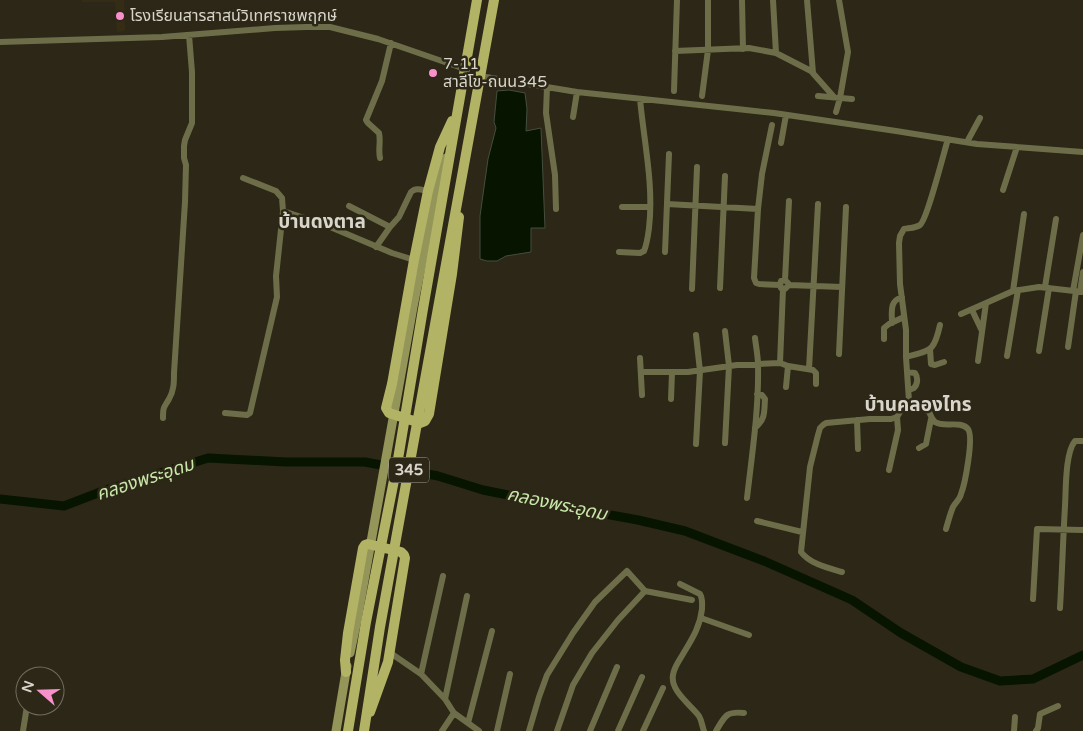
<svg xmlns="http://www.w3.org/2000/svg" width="1083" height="731" font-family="'Varela Round','Noto Sans Thai',sans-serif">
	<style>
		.built { fill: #352c15 }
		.water { fill: #061400; stroke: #454e3d }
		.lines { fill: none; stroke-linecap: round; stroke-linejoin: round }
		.river { stroke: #061400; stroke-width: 9 }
		.minor { stroke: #6d6e49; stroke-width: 6 }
		.secondary { stroke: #949559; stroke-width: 9 }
		.primary { stroke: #b2b365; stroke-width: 10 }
		.poi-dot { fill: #f890cc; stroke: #2d2717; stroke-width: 2 }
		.labels { text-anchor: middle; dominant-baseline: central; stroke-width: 5; stroke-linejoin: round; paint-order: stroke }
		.shield { fill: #2d2717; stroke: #a5a195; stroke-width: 1 }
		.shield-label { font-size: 15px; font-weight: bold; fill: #d9d5cb }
		.poi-label { font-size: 16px; fill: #d9d5cb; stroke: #2d2717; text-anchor: start }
		.water-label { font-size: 18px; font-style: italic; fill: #c9e9ab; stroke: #2d2717 }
		.quarter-label { font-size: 19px; font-weight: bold; fill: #d9d5cb; stroke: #2d2717 }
	</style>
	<rect width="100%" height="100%" fill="#2d2717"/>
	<path class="built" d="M82 0H124L125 31 117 32 115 2H82Z"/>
	<path class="water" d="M509 90 525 93 527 109 526 131 541 128 545 228H531V252L506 256 497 261H487L480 259V216L488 159 496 128 494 122 497 91Z"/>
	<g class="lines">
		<path class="river" d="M0 499 64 506 103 491 208 458 286 462H365L438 476 483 490 567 507 638 520 685 531 764 561 852 600 901 633 961 667 1000 681 1033 679 1083 655"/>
		<path class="minor" d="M742 0 743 49
			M773 0 776 53
			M807 0 813 73
			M0 42 162 37 275 28 306 27H330L378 39 465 69
			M675 51 749 48 776 53 811 71 834 97
			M480 76 577 92 737 109 774 113 896 131 977 144 1083 152
			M547 87 546 113 555 175 556 209
			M674 91 677 0
			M702 96 708 50V0
			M818 96 852 99
			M836 112 840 98 848 52 839 0
			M573 117 577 92
			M772 125 762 174 758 209 754 278 756 283 759 284 780 285
			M967 142 980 118
			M781 143 786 115
			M380 158C378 149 381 142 379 133L368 123 366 120 382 81 391 43
			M1003 190 1017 147
			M667 204 758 209
			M349 206 390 227 399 217 411 192C416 187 422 190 428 191
			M622 207H650
			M283 211 323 224 392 253 414 260
			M376 247 390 227
			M619 252 640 253 644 251C647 244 648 236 649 228 654 186 644 142 640 99
			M665 252 669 154
			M785 280 789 201
			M789 285 785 289 781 288 780 285 781 281 785 280 788 283 789 285 842 287
			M1045 287 1056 219
			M720 288 725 176
			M692 289 697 167
			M1013 291 1024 214
			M1073 291 1083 235
			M1080 292 1083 272
			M972 310 982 331
			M961 314 986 303
			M892 323C892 312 889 301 902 297
			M884 339V328L889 324 904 317
			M1068 347 1076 291
			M930 349 931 364 935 365 944 362
			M1039 351 1049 288
			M839 354 846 207
			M1007 356 1018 290
			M906 357C931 350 934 352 940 325
			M640 358 642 395
			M978 361 986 303 1013 291 1039 287 1083 292
			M780 363 783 289
			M809 369 818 204
			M641 372H688L737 365 780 363 788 366 813 370 816 373V384
			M907 372 915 373C918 377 918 384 914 388L909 390
			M786 387 788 366
			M671 399 672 373
			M225 413 247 415 250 413 277 297 276 276 283 211 282 198 276 191 243 178
			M163 418C163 406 164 408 169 399 174 391 174 382 174 373L185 202 186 165 184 158V146L185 140 192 123V72L189 35
			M857 420 858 449
			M755 428C766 418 764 412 765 399L762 395 757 394
			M725 443 729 366 725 331
			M696 444 700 371 696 335
			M919 448 926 444 931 419
			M889 470 898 430 897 417 904 405 909 401
			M747 498C752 454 759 409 758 365 758 356 756 347 755 338
			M757 521 802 532
			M946 529C948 522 950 514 953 507 956 502 960 499 961 494 965 484 974 437 968 429 960 420 944 428 935 422 931 419 931 415 929 412 923 406 914 409 909 401L906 357V330L900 284 899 243 900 236 904 229C909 228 916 228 920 225 927 220 944 152 948 139
			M842 572C828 568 810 564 801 552L810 467 818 435 820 428 823 425 826 423 870 419H891L897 417
			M680 584 700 594C703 599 702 603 702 609 700 627 692 639 683 654 679 661 674 667 673 675 670 691 691 705 699 716 702 721 702 726 704 731
			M1033 599 1037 529 1083 530
			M1060 608C1062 574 1063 540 1065 506 1066 490 1065 453 1075 441H1083
			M701 618 749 635
			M389 652 421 674 445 699 454 713 479 731
			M421 674 443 576
			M445 699 467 596
			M468 723 492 631
			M23 731 27 706
			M442 731 454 713
			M497 731 510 674
			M529 731 539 697 547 675 573 633 595 602 627 571 645 591 692 600
			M557 731 573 685 592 653 618 620 645 591
			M590 731 617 667
			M618 731 642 677
			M643 731 663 688
			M716 731C725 716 726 711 744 713
			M1014 731 1015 717
			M1036 731 1038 728 1040 714 1058 706"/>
		<path class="secondary" d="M350 653 357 620 413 307 436 193 446 158
			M336 731 347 666"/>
		<path class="primary" d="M452 121 440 147 428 191 414 260 392 384 386 408 389 413 420 423 425 421 429 414 452 274 459 217
			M346 672 345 660 348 633 363 548 365 545 368 544 401 552 404 555 405 558 388 662 370 712
			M348 731 366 622 397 465 423 309 477 0
			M364 731 380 627 494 0"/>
	</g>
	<g class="poi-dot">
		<circle cx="120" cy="16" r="5"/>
		<circle cx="433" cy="73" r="5"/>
	</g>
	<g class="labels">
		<rect class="shield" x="389" y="457.5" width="40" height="25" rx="4"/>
		<g class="shield-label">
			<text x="409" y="470">345</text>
		</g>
		<g class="poi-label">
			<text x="130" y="16">โรงเรียนสารสาสน์วิเทศราชพฤกษ์</text>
			<text x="443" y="64">7-11<tspan x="443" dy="18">สาลีโข-ถนน345</tspan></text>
		</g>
		<g class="water-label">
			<text transform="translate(145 479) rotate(-18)">คลองพระอุดม</text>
			<text transform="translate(557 504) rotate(12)">คลองพระอุดม</text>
		</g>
		<g class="quarter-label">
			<text x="322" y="222">บ้านดงตาล</text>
			<text x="918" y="405">บ้านคลองไทร</text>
		</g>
	</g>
	<g transform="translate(40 691) rotate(290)"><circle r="24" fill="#2d2717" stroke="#726d5f"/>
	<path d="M0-4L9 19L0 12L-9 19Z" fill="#f890cc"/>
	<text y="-8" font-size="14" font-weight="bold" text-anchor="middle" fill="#d9d5cb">N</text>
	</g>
</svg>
